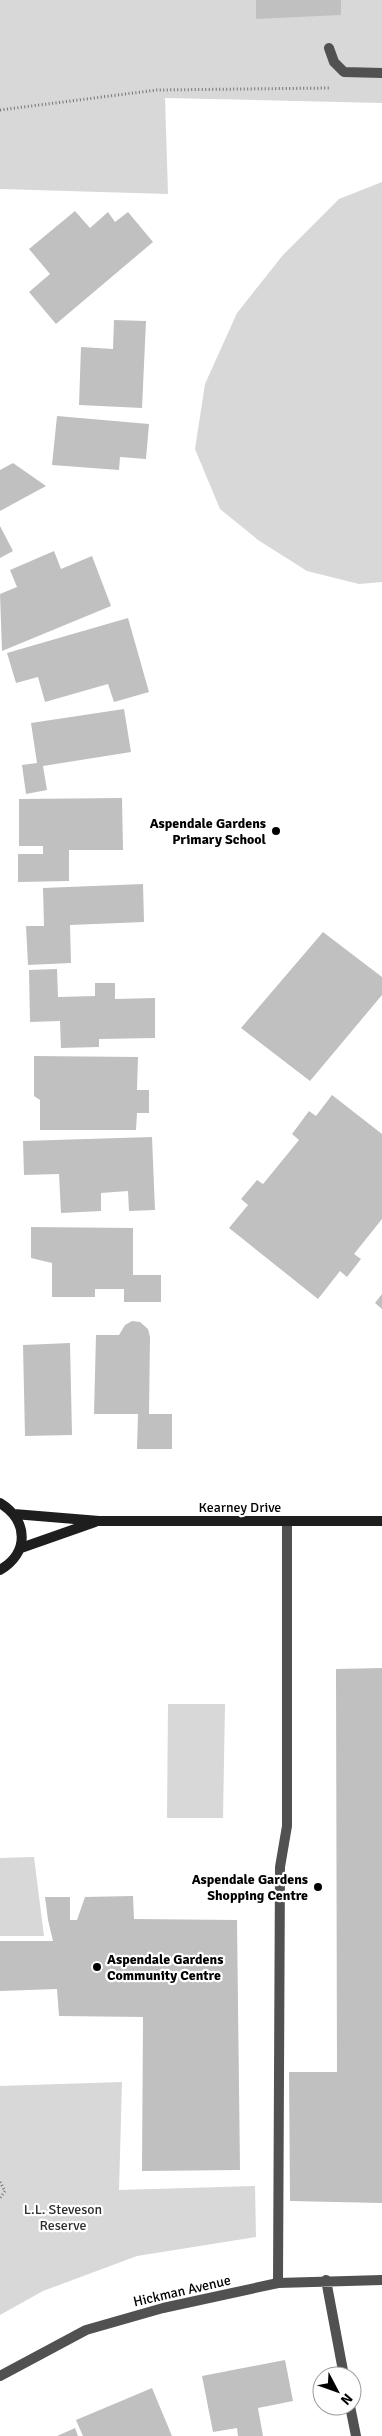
<svg xmlns="http://www.w3.org/2000/svg" width="382" height="2436" font-family="Signika,sans-serif">
	<style>
		.green { fill: #d8d8d8 }
		.building { fill: #c0c0c0 }
		.lines { fill: none; stroke-linecap: round; stroke-linejoin: round }
		.path { stroke: #737373; stroke-width: 3; stroke-dasharray: 1 2.5; stroke-linecap: butt }
		.lane { stroke: #515151; stroke-width: 10 }
		.street { stroke: #515151; stroke-width: 10 }
		.secondary { stroke: #1e1e1e; stroke-width: 10 }
		.poi-dot { fill: #000; stroke: #fff; stroke-width: 2 }
		.labels { text-anchor: middle; dominant-baseline: central; stroke-width: 4.5; stroke-linejoin: round; paint-order: stroke }
		.poi-label { font-size: 14px; font-weight: bold; fill: #000; stroke: #fff; text-anchor: end }
		.street-label { font-size: 14px; fill: #000; stroke: #fff }
		.park-label { font-size: 14px; fill: #2f2f2f; stroke: #fff }
	</style>
	<rect width="100%" height="100%" fill="#fff"/>
	<path class="green" d="M0 0H382V103L165 98 168 194 0 189Z
		M382 182V582L359 584 307 571 258 540 220 509 195 449 205 384 237 313 283 255 339 199Z
		M168 1704H225L223 1818H167Z
		M34 1857 44 1936H0V1858Z
		M122 2082 119 2190 255 2186 256 2237 137 2256 43 2291 0 2315V2086Z"/>
	<path class="building" d="M256 0H341V15L256 19Z
		M75 211 90 228 108 212 115 222 128 212 153 242 56 324 29 292 50 274 29 249Z
		M114 320 146 321 142 408 79 405 81 347 113 349Z
		M57 416 149 424 146 459 120 457 119 470 52 465Z
		M13 463 46 486 0 511V470Z
		M0 526 13 551 0 558Z
		M54 551 61 569 92 556 111 606 2 651 0 594 17 587 10 570Z
		M128 618 149 692 114 702 108 684 45 702 38 677 16 683 7 653Z
		M124 709 131 752 43 766 47 790 26 794 22 765 37 763 31 723Z
		M122 798 123 850H69V881L18 882V854H43V846H19V799Z
		M143 884 144 922 70 925 71 963 28 965 26 926H44L43 888Z
		M323 932 382 977V995L310 1081 241 1028Z
		M57 969 58 997 95 996V983H115V999L155 998V1038L99 1039V1047L61 1048 60 1021 30 1022 29 970Z
		M34 1056 138 1057 137 1090H149V1113H137L136 1130H40V1100L34 1096Z
		M332 1095 382 1134V1219L354 1254 361 1259 347 1277 340 1271 318 1299 229 1228 248 1205 241 1199 257 1180 263 1184 299 1140 292 1134 309 1111 316 1116Z
		M152 1137 155 1210 129 1211 128 1191 101 1193V1211L61 1213 59 1174 24 1175 23 1141Z
		M31 1227 133 1228V1275H161V1302H124V1289H95V1297H52V1263L31 1258Z
		M382 1294V1309L375 1303Z
		M132 1321 140 1322 148 1329 150 1337 149 1414H172V1449H137L138 1414H94L96 1335H119L125 1325Z
		M70 1343 72 1435 25 1436 23 1345Z
		M382 1668V2203L290 2201 289 2072H337L336 1669Z
		M133 1896 134 1919 237 1920 240 2170 142 2171 143 2017 59 2016 57 1989 0 1991V1941H53L48 1920 45 1897H70V1920H77L85 1897Z
		M285 2360 293 2401 258 2408 263 2436H238L237 2428 213 2432 202 2376Z
		M152 2388 172 2436H83L76 2420Z
		M75 2428 78 2436H57Z"/>
	<g class="lines">
		<path class="path" d="M0 110 157 90 329 88
			M0 2182 5 2191 0 2198"/>
		<path class="lane" d="M329 48 334 62 344 72 382 73
			M278 2283 280 1867 287 1826V1521"/>
		<path class="street" d="M326 2280 344 2376
			M0 2376 86 2330 163 2308 278 2283 382 2280
			M350 2406 356 2436"/>
		<path class="secondary" d="M0 1503C29 1521 29 1553 0 1570
			M14 1514 99 1521H382
			M21 1548 95 1522"/>
	</g>
	<g class="poi-dot">
		<circle cx="276" cy="831" r="5"/>
		<circle cx="318" cy="1887" r="5"/>
		<circle cx="97" cy="1967" r="5"/>
	</g>
	<g class="labels">
		<g class="poi-label">
			<text x="266" y="823">Aspendale Gardens<tspan x="266" dy="16">Primary School</tspan></text>
			<text x="308" y="1879">Aspendale Gardens<tspan x="308" dy="16">Shopping Centre</tspan></text>
			<text x="107" y="1959" text-anchor="start">Aspendale Gardens<tspan x="107" dy="16">Community Centre</tspan></text>
		</g>
		<g class="street-label">
			<text x="240" y="1507">Kearney Drive</text>
			<text transform="translate(182 2291) rotate(-13)">Hickman Avenue</text>
		</g>
		<g class="park-label">
			<text x="63" y="2209">L.L. Steveson<tspan x="63" dy="16">Reserve</tspan></text>
		</g>
	</g>
	<g transform="translate(337 2391) rotate(131)"><circle r="24" fill="#ffffff" stroke="#999999"/>
	<path d="M0-4L9 19L0 12L-9 19Z" fill="#000000"/>
	<text y="-8" font-size="14" font-weight="bold" text-anchor="middle" fill="#000000">N</text>
	</g>
</svg>
